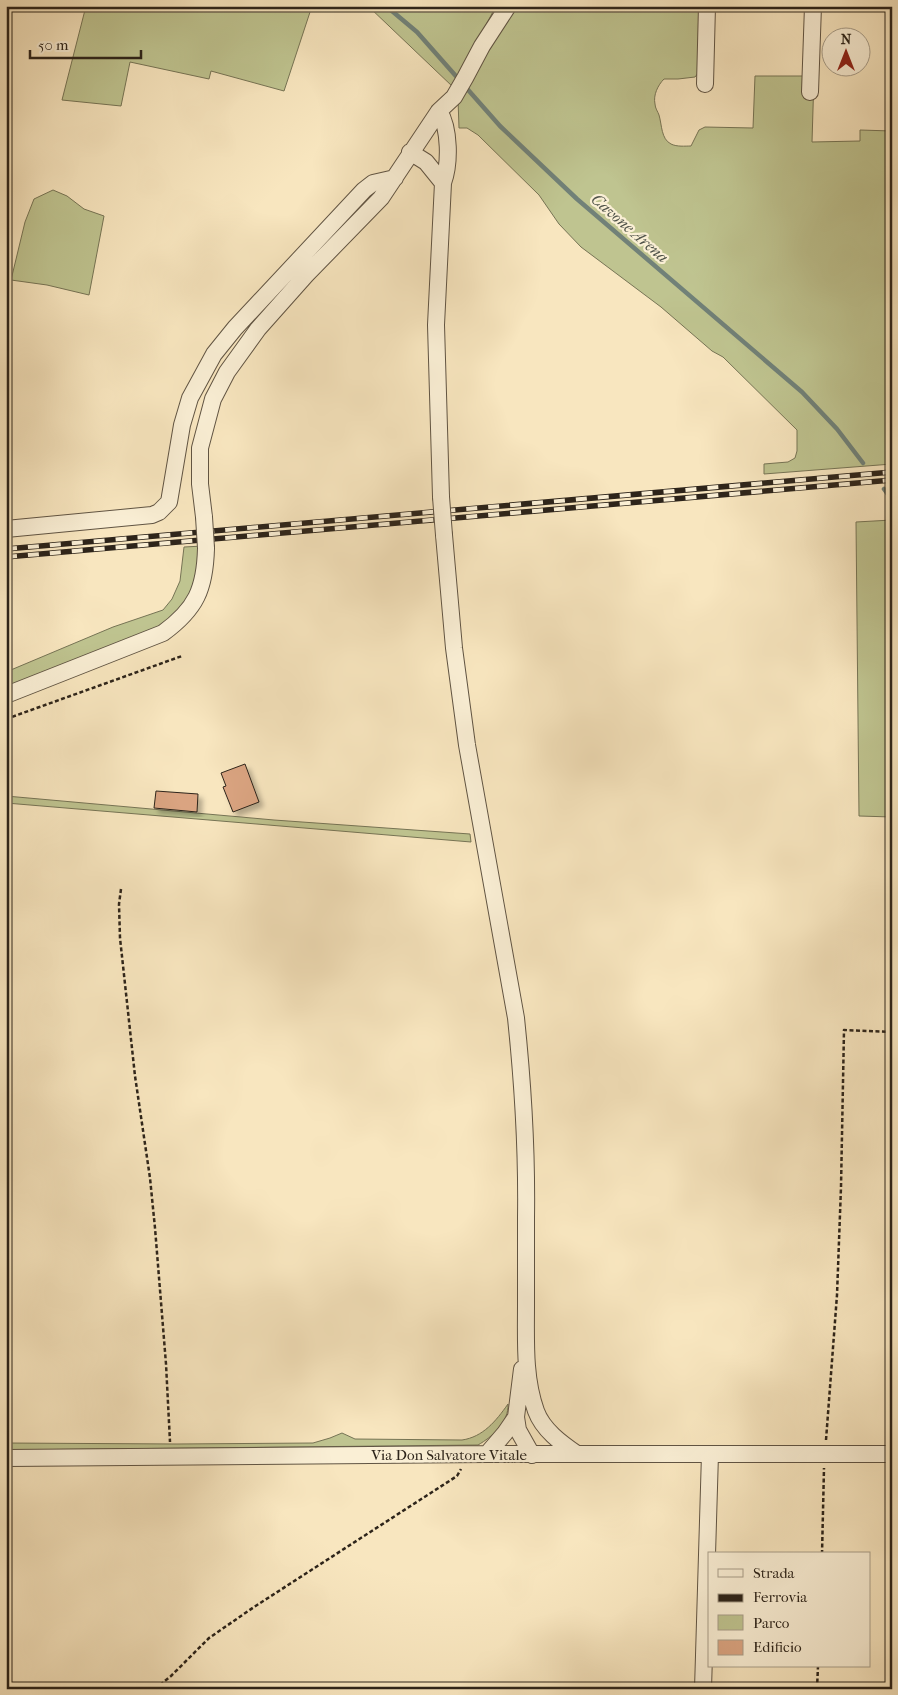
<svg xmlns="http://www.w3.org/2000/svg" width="898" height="1695" font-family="'IM FELL French Canon',serif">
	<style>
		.green { fill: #bfc490; stroke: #767455 }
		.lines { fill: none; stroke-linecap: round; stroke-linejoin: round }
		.stream { stroke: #718178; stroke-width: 4.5 }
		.building { fill: #daa481; stroke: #2d241a; filter: url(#shadow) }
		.minor-casing { stroke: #605443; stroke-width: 18 }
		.path { stroke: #2d241a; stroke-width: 2.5; stroke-dasharray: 4 2.5; stroke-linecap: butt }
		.minor { stroke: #faefd5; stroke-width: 16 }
		.rail-casing { stroke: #2d241a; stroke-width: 5.5 }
		.rail { stroke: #faefd5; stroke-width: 4; stroke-dasharray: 11; stroke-linecap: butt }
		.minor-bridge-casing { stroke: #605443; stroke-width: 18; stroke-linecap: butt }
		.minor-bridge { stroke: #faefd5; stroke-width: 16 }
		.labels { text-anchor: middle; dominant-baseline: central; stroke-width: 4.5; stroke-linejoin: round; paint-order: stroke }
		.street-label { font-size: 15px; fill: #2d241a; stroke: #faefd5 }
		.water-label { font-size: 16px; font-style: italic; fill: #4f5249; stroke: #faefd5 }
	</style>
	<defs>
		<filter id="shadow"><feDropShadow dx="4.5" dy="4.5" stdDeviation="2.5" flood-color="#0004"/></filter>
	</defs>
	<rect width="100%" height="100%" fill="#f8e6bf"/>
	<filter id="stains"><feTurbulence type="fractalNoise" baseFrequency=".004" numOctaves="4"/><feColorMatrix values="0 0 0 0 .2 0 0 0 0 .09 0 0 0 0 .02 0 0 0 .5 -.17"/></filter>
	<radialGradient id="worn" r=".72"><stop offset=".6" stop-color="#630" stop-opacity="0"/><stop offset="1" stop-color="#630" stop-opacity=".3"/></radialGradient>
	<path class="green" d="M86 6H312L284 91 211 71 209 79 130 62 121 106 62 100Z
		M368 6H496L453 87Z
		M517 6H703L699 72 695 77 678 79H664C658 85 653 95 655 104 655 108 658 112 659 115 662 125 661 139 671 144 677 147 685 146 691 146L699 130 705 127 753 128 755 76H814L812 142 860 141V130L892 131V464L764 474V464L788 462 795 458 797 451V430L723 357 712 351 661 307 581 247 559 224 539 195 478 135 467 128H459L458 99Z
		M53 190 67 196 84 209 104 216 89 295 47 285 11 280 25 222 34 199Z
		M892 520V817L859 816 856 522Z
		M203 546 188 603 159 629 6 690V672L113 627 163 610 172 599 180 581 184 547Z
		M6 796 274 820 470 834 471 842 6 803Z
		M508 1404C509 1422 492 1437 478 1445L6 1450V1443L176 1444 313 1443 330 1438 342 1433 355 1439 462 1440C483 1437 496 1421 508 1404Z"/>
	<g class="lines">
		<path class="stream" d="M386 6 417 32 500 126 577 199 802 392 837 429 863 463
			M884 489 892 500"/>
	</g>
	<path class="building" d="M245 764 259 802 233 812 223 787 226 786 221 773Z
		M156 791 198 794 197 812 154 808Z"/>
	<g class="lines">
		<g class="minor-casing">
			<path id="minor" d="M705 84 707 6
				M810 92 813 6
				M439 111C450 129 450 164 443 183L436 325 441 497
				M410 152 426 162 443 183
				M204 517 200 484V448L213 399 227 372 258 329 306 275 381 198 439 111 454 97 465 78 482 46 508 6
				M6 529 152 515 159 512 169 502 182 425 190 398 214 354 235 328 364 190 373 183 395 178
				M444 535 454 648 467 745 516 1018C523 1085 527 1151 526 1218 526 1247 526 1277 526 1306 526 1340 524 1378 536 1411 543 1430 561 1443 577 1454
				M6 695 163 633C196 609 205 589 206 548
				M516 1417 518 1430 532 1455
				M487 1454 505 1433 516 1417 522 1369
				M6 1458 487 1454H892
				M703 1689 710 1454"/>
		</g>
		<path class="path" d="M6 719 182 656
			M121 889 119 904 120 938 135 1076 150 1178 155 1228 166 1364 170 1442
			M826 1440 837 1295 841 1187 844 1030 892 1032
			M822 1554 824 1468
			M155 1689 171 1676 209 1638 254 1607 457 1476 461 1469
			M817 1689 818 1666"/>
		<use href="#minor" class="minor"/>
		<g class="rail-casing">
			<path id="rail" d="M6 549 892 472
				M6 557 892 480"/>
		</g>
		<use href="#rail" class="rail"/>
		<g class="minor-bridge-casing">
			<path id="minor-bridge" d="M441 497 444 535
				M204 517 206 548"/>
		</g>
		<use href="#minor-bridge" class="minor-bridge"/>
	</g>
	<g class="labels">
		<g class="street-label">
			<text x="449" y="1455">Via Don Salvatore Vitale</text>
		</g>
		<g class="water-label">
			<text transform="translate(630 228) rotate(41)">Cavone Arena</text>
		</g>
	</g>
	<rect width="898" height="1695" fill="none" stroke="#f8e6bf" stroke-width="25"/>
	<rect x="8" y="8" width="883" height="1680" fill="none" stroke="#2d241a" stroke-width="2.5"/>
	<rect x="12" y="12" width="873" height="1670" fill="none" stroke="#2d241a"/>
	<rect x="708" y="1552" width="162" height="115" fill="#faefd5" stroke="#a89e8a"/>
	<rect x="718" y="1569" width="25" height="8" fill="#faefd5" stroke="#a89e8a"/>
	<text x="753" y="1578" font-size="15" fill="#2d241a">Strada</text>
	<rect x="718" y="1594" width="25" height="8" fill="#2d241a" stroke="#a89e8a"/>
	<text x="753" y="1602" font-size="15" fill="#2d241a">Ferrovia</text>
	<rect x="718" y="1615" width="25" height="15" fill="#bfc490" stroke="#a89e8a"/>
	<text x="753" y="1628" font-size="15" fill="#2d241a">Parco</text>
	<rect x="718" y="1640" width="25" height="15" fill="#daa481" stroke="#a89e8a"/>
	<text x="753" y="1652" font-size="15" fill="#2d241a">Edificio</text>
	<g transform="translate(846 52)"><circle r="24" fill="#faefd5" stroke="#a89e8a"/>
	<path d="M0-4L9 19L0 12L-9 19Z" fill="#8f2418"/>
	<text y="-8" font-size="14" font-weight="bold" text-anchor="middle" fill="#2d241a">N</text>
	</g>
	<path d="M30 50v8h111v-8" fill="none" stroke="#2d241a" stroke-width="2.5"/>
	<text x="38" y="50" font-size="15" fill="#2d241a" stroke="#faefd5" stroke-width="4" paint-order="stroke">50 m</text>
	<rect width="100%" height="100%" filter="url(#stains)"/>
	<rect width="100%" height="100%" fill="url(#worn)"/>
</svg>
